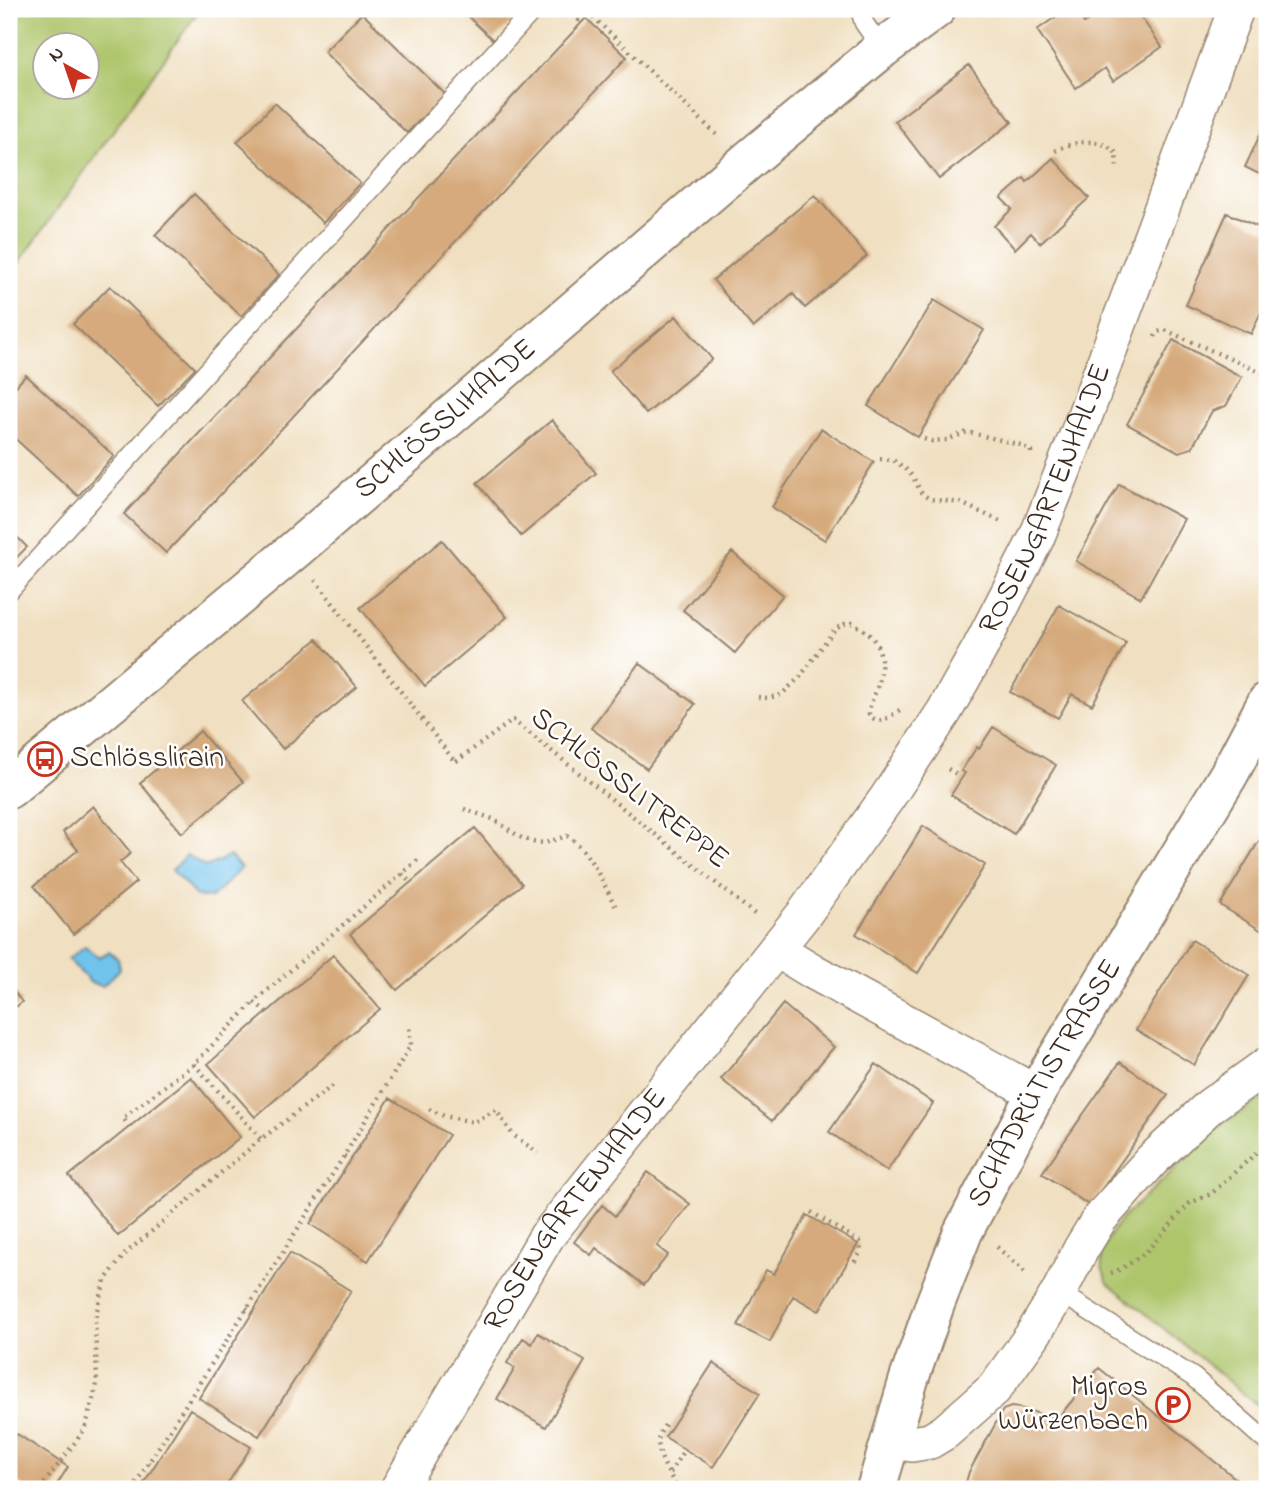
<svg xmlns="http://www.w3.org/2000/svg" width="1276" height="1498" font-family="'Indie Flower',sans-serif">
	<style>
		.green { fill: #aec56a; stroke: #747844; stroke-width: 2; fill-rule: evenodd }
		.water { fill: #6fc3eb; stroke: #557684; stroke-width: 2 }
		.building { fill: #d6aa7b }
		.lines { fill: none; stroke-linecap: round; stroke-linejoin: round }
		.service-casing { stroke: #96846f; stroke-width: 21 }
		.minor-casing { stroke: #96846f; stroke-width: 38 }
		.secondary-casing { stroke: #96846f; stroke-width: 42 }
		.path { stroke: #96846f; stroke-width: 4.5; stroke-dasharray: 2 5; stroke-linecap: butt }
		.service { stroke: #fff; stroke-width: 18 }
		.minor { stroke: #fff; stroke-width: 35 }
		.secondary { stroke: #fff; stroke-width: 38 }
		.labels { text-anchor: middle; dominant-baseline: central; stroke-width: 5; stroke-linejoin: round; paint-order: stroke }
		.street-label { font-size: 30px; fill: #3b2a1e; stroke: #fff }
		.poi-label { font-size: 30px; fill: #3b2a1e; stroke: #fff; text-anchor: start }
	</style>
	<rect width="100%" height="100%" fill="#fff"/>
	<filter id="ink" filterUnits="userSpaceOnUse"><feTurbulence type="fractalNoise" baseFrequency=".0143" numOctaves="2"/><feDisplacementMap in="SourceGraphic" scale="14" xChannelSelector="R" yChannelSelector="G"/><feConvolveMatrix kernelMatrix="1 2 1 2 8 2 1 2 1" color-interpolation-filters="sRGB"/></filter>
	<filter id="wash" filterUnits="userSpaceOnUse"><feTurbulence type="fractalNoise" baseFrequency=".00686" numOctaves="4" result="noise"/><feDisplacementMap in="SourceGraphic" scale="28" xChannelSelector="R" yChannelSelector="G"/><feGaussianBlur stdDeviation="1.57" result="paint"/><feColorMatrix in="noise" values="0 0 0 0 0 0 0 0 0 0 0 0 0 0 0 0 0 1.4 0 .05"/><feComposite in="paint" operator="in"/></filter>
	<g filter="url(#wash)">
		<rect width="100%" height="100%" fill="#f0dfc0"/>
		<path class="green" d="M9 9H200L9 277ZM46 46H88V88H46Z
			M1267 1095V1413L1108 1283C1106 1278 1103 1272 1102 1267 1099 1250 1111 1233 1120 1220L1222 1125Z"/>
		<path class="water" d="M187 855 206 867 230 856 241 868 211 898 196 896 172 870Z
			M85 946 99 957 109 952 118 959 120 969 103 986 91 983 68 959Z"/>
		<g id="blocks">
			<path class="building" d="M460 9H524L493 40Z
				M1067 9H1075L1084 23 1104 9H1135L1162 47 1113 81 1105 68 1076 88 1037 30Z
				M362 13 445 94 407 133 324 52Z
				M586 18 627 57 166 553 124 514Z
				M969 65 1012 122 939 179 895 121Z
				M275 103 360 183 323 223 237 142Z
				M1267 120V178L1245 167Z
				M1053 158 1089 198 1040 243 1031 233 1015 249 994 226 1012 209 1001 198 1024 178 1027 182Z
				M194 194 279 275 241 316 155 235Z
				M815 195 867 256 805 308 793 294 753 328 713 280Z
				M1227 213 1267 231V299L1251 334 1186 305Z
				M110 286 195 368 158 406 73 324Z
				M934 300 984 330 918 437 868 406Z
				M676 316 712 359 646 414 610 371Z
				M1173 340 1242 377 1226 406 1212 411 1192 448 1179 452 1127 424Z
				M26 375 114 456 78 496 9 433V394Z
				M552 420 596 473 521 536 477 483Z
				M821 429 874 462 825 540 772 507Z
				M1119 484 1184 519 1141 598 1076 561Z
				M9 529 27 547 9 565Z
				M442 540 507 617 425 686 360 608Z
				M732 552 783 595 735 653 683 610Z
				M1059 605 1126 643 1092 705 1072 694 1058 718 1010 692Z
				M317 639 357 687 283 749 242 701Z
				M639 663 695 704 647 769 591 728Z
				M993 727 1056 765 1014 834 951 795 965 773 961 771 977 747 979 749Z
				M200 731 243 782 182 833 140 783Z
				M93 806 131 853 120 862 136 882 73 934 34 886 78 850 63 832Z
				M923 826 985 865 918 973 856 934Z
				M475 828 522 884 397 990 350 934Z
				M1259 841 1267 846V934L1220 905Z
				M1192 940 1249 975 1194 1065 1136 1030Z
				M333 955 380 1009 255 1117 208 1064Z
				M9 985 22 1002 12 1010 11 1021H9Z
				M783 1004 834 1047 772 1121 721 1079Z
				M1120 1062 1168 1095 1090 1206 1042 1173Z
				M876 1064 933 1103 887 1171 829 1132Z
				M191 1077 240 1137 118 1236 69 1176Z
				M390 1098 449 1135 368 1261 310 1224Z
				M648 1172 690 1204 657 1246 668 1255 644 1285 596 1248 591 1255 574 1242 602 1205 615 1216Z
				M807 1215 858 1244 819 1311 793 1296 770 1342 738 1326 766 1270 774 1274Z
				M290 1253 351 1291 259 1436 199 1398Z
				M538 1333 585 1361 546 1427 497 1399 515 1368 507 1363 523 1338 532 1344Z
				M713 1363 760 1393 713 1467 665 1437Z
				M1099 1368 1240 1482 1237 1489H964L969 1472 1003 1410 1011 1407 1020 1408 1057 1419Z
				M190 1409 251 1447 224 1489H140Z
				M17 1434 68 1467 54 1489H27L9 1478V1447Z"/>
		</g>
	</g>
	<g filter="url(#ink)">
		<use href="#blocks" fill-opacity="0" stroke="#96846f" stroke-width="2"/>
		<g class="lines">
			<g class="service-casing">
				<path id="service" d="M860 9 864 23 882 49
					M9 591 534 9
					M1059 1292 1193 1377 1267 1442"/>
			</g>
			<g class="minor-casing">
				<g id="minor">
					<path d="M776 949 814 972 1036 1093"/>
					<path d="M889 1441 912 1444 930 1441 945 1432 994 1389 1032 1336 1059 1292 1081 1249 1100 1218 1152 1160 1210 1106 1267 1065"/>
					<path id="s1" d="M398 1489 547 1236 804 914 887 798 944 712 980 648 1036 539 1082 423 1236 9"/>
				</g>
			</g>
			<g class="secondary-casing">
				<g id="secondary">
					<path id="s2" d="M9 789 297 548 751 158 882 49 936 9"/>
					<path id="s3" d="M876 1489 909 1379 935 1304 963 1232 1036 1093 1229 774 1267 702"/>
				</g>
			</g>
			<path class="path" d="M568 9 579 20 588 12 719 137
				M1055 151C1074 141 1100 136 1116 153L1117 169
				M1155 337 1157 332 1165 330 1267 375
				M924 439 931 441 947 440 967 432 1021 445 1031 451V454
				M880 459 893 460 905 468 913 477 922 494 930 499 961 503 1004 523
				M315 580 455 762 513 720 757 916
				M758 697 768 698 781 695 800 677 835 629 845 624 852 623C880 636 887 659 877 688 874 697 869 704 869 714 879 727 888 717 900 710
				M948 769 960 776
				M464 809 493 819 520 837 533 842 545 843 567 836C587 846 605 887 616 907
				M402 874 411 883
				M267 1012 254 1002 420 858
				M194 1064 261 1139
				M429 1109 444 1116 474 1122 496 1110 513 1135 538 1153
				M130 1127 123 1118 194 1064 254 1002
				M344 1156 351 1159
				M811 1212 860 1242 861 1251 854 1263
				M997 1247 1027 1274
				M1111 1273 1121 1269 1145 1253 1190 1203 1211 1194 1267 1143
				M246 1308 252 1313
				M665 1425C663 1429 660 1432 659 1436 655 1454 670 1475 678 1489
				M148 1463 154 1466
				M670 1473 682 1453
				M40 1489 85 1429 97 1384 95 1318 105 1280 126 1253 261 1139 335 1084
				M132 1489 344 1156 411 1045 409 1027"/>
			<use href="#service" class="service"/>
			<use href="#minor" class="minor"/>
			<use href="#secondary" class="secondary"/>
		</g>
	</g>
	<defs>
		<g id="bus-ring" transform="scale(1.75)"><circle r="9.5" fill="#fff" stroke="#c8321e" stroke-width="1.5"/><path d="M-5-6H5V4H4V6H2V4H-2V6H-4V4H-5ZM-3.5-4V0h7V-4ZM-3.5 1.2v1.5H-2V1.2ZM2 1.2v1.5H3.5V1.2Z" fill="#c8321e"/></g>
		<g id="parking-ring" transform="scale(1.75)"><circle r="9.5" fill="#fff" stroke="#c8321e" stroke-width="1.5"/><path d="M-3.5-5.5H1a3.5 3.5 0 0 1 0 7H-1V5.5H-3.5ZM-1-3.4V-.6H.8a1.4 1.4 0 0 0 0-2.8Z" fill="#c8321e"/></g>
	</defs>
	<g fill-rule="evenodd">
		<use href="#bus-ring" x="45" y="759"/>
		<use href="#parking-ring" x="1173" y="1405"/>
	</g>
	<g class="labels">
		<g class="street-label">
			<text stroke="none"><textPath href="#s2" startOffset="572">SCHLÖSSLIHALDE</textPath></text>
			<text stroke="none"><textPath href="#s1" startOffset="1188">ROSENGARTENHALDE</textPath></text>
			<text transform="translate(629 789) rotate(38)">SCHLÖSSLITREPPE</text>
			<text stroke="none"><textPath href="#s3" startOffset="441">SCHÄDRÜTISTRASSE</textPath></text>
			<text stroke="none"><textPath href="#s1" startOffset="331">ROSENGARTENHALDE</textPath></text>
		</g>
		<g class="poi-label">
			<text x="70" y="759">Schlösslirain</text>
			<text x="1148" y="1388" text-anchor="end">Migros<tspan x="1148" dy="34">Würzenbach</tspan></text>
		</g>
	</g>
	<rect width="1276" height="1498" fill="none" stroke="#fff" stroke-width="35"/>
	<g transform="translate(66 66) rotate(320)"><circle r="33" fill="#ffffff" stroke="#b1aaa5" stroke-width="2"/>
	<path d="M0-5L12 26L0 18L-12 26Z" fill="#c8321e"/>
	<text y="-10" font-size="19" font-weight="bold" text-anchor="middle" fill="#3b2a1e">N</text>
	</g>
</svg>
